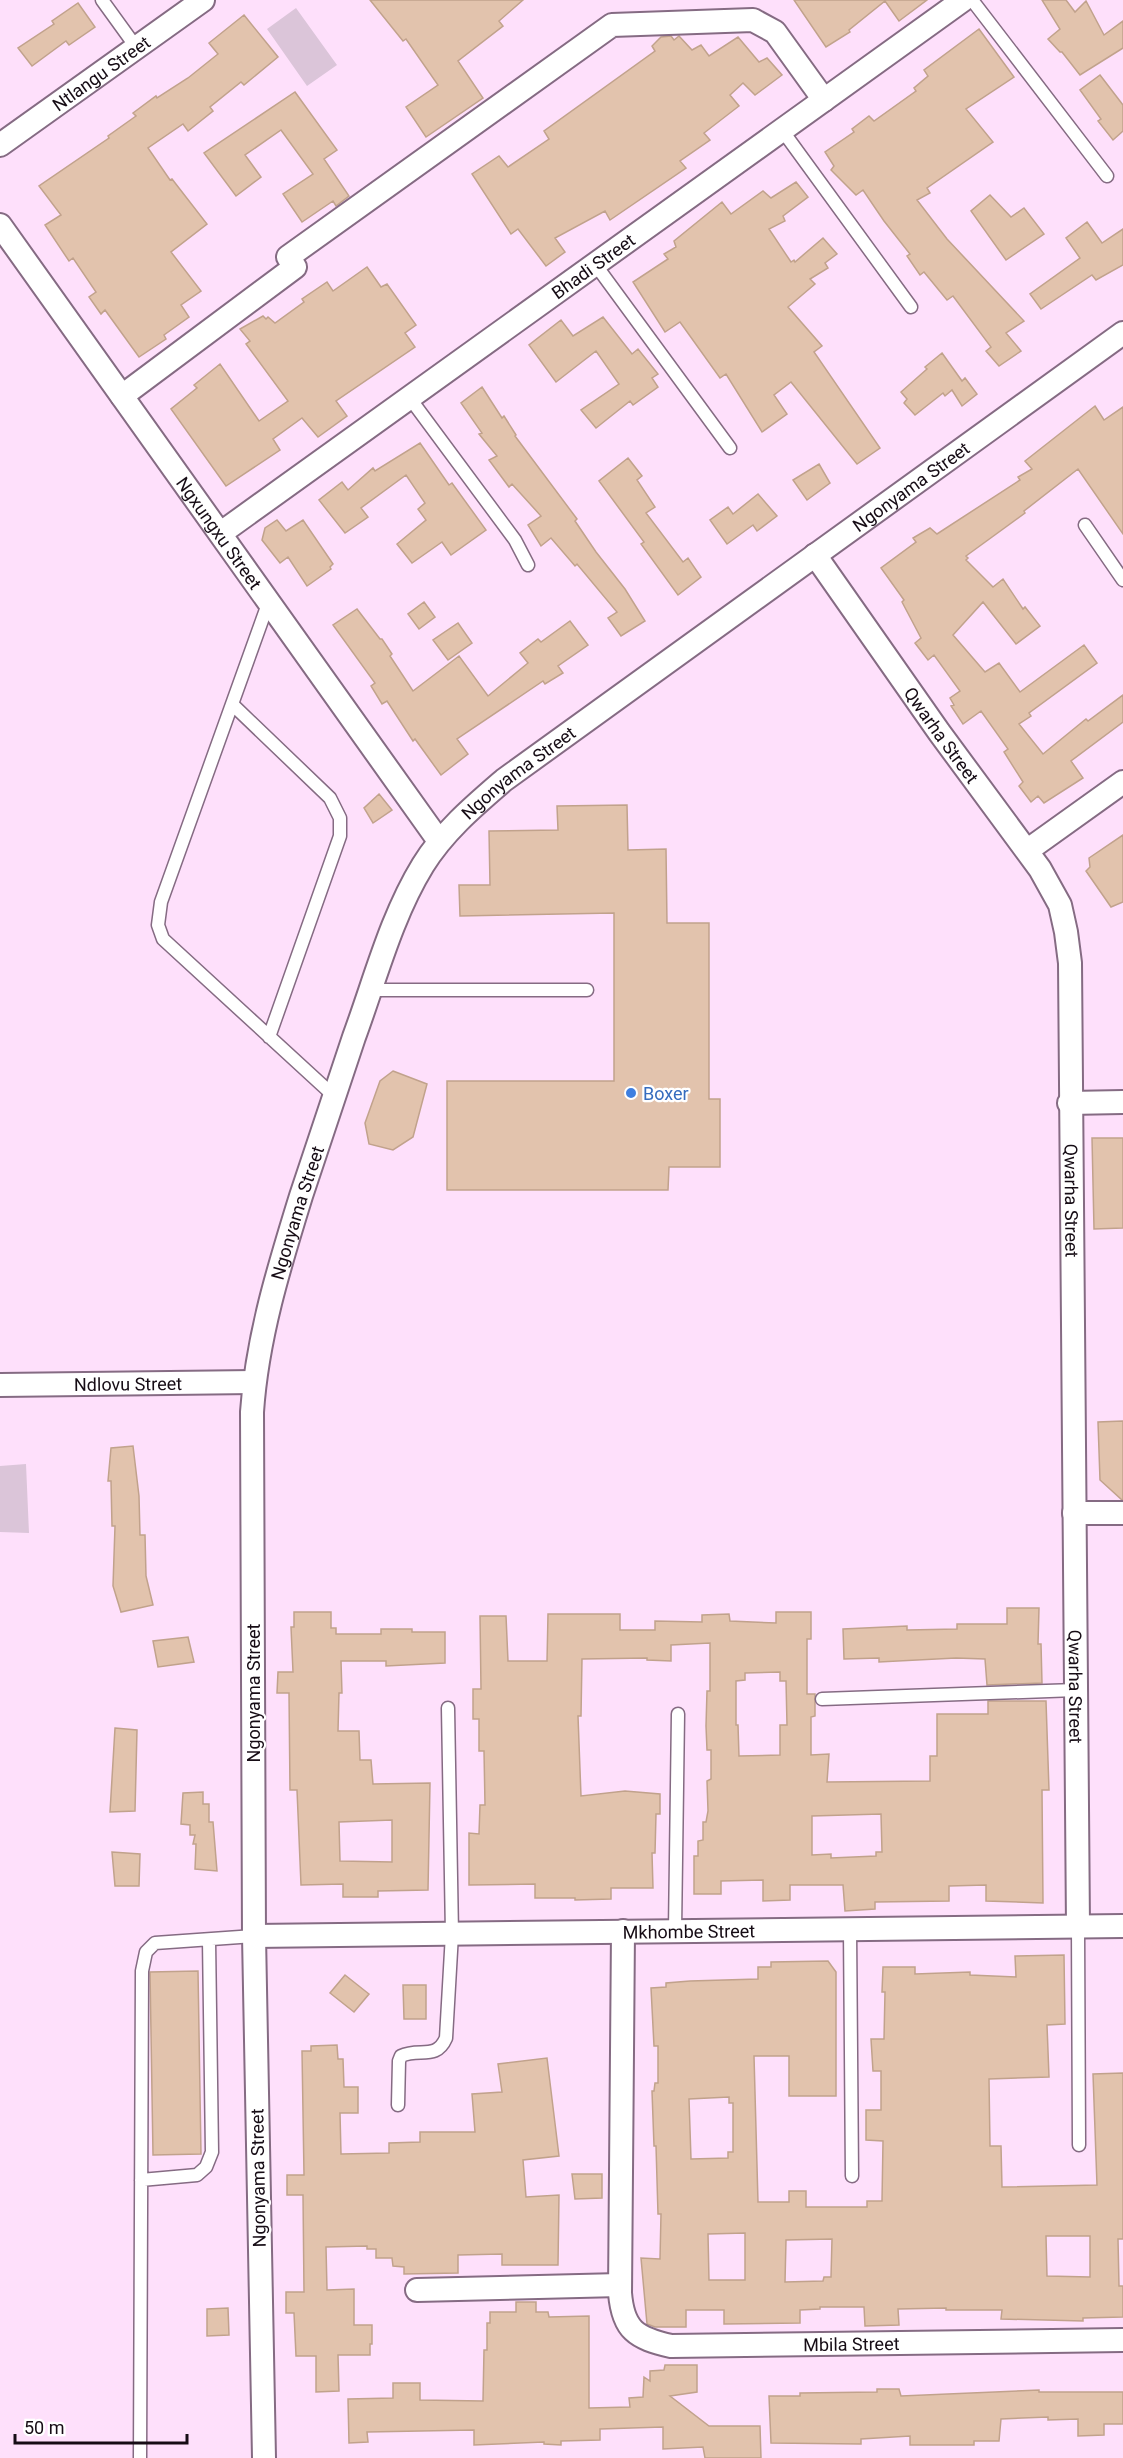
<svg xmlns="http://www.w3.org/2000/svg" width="1123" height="2458" font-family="Roboto,sans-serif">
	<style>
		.green { fill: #dbc5d9 }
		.building { fill: #e2c3ad; stroke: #c1a28c; stroke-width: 1.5; fill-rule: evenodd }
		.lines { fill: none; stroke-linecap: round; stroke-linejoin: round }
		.service-casing { stroke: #856b83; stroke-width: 15 }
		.minor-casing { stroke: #856b83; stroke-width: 26 }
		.service { stroke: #fff; stroke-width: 12 }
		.minor { stroke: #fff; stroke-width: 22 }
		.shop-dot { fill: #3f7fe0; stroke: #fff; stroke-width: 2 }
		.labels { text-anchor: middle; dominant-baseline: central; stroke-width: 4.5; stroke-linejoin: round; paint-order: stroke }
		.street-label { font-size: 18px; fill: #160c15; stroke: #fff }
		.shop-label { font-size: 18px; fill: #366cbe; stroke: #fff; text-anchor: start }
	</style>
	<rect width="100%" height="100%" fill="#fee0fb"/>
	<path class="green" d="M296 8 337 65 307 86 267 29Z
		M26 1464 29 1533 0 1532V1466Z"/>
	<path class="building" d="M370 0H523L499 21 503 26 458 61 483 98 426 137 406 107 438 85 406 39 403 41Z
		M794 0H927L899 21 885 1 849 30 850 32 826 47Z
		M1042 0H1066L1075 12 1086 1 1104 35 1123 21V48L1080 75 1062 52H1060L1048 39 1060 29Z
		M78 3 95 27 69 45 66 41 32 66 18 48 54 24 52 21Z
		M244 15 278 57 244 85 241 82 210 107 213 111 188 131 183 124 148 148 170 180 172 179 207 224 171 252 201 291 181 305 189 317 164 335 166 339 139 357 105 310 101 314 89 297 96 292 73 258 69 261 45 225 61 215 39 186 109 138 108 136 136 116 133 113 156 96 157 98 188 78 218 54 209 43Z
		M979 29 1014 77 966 109 993 142 927 188 930 193 917 200 947 239 1024 321 1006 333 1021 351 999 366 986 351 991 347 953 296 947 300 924 272 920 275 907 256 910 254 884 221 863 190 856 195 831 170 834 166 825 152 854 132 852 129 869 116 874 121 916 91 914 88 928 76 924 70Z
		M671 36 674 40 679 36 692 50 701 45 709 56 738 37 759 62 767 58 782 75 755 95 743 83 730 95 739 106 704 133 710 140 680 161 686 168 610 220 605 211 555 238 565 252 546 266 518 229 511 234 472 174 499 156 508 167 549 139 544 131 655 51 652 46 661 37Z
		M1100 75 1123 105V131L1113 140 1098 121 1101 119 1080 90Z
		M295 92 337 150 324 159 349 196 336 206 333 201 302 222 283 194 313 174 281 130 245 155 261 177 236 196 204 153Z
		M796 182 808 197 783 216 785 221 769 229 791 262 794 260 795 262 823 238 837 254 825 263 828 268 810 279 815 284 788 307 822 346 814 352 880 448 857 464 791 382 774 395 787 414 762 432 726 374 720 378 680 322 665 332 633 282 668 259 664 254 676 247 674 241 722 202 731 214 763 191 771 198Z
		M990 195 1011 217 1024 208 1044 234 1006 260 971 211Z
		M1087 222 1102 243 1123 229V265L1096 280 1092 275 1041 309 1030 294 1080 258 1066 238Z
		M367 267 381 287 387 284 416 325 405 333 415 347 336 401 347 416 318 437 302 418 273 439 280 450 226 486 171 409 197 388 194 385 220 364 259 421 288 401 246 344 250 341 240 329 263 316 266 319 268 317 275 323 304 302 302 299 327 282 333 291Z
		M603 317 632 354 638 349 658 374 652 378 658 387 633 405 630 401 596 428 581 410 619 384 596 351 556 382 529 345 561 320 573 336Z
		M942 353 962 381 965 378 977 394 962 406 952 390 945 396 943 393 915 415 904 403 907 399 901 392 927 369 925 367Z
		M482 387 502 418 504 416 516 435 515 436 577 519 575 521 596 552 625 589 645 621 621 636 608 618 617 612 577 564 575 566 551 538 541 546 528 525 541 516 512 484 509 487 489 460 497 456 479 434 482 433 461 403Z
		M1095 406 1104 420 1123 407V534L1078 469 1024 511 1025 513 966 556 968 558 966 560 993 587 1003 579 1023 609 1025 607 1040 626 1016 644 983 602 953 635 985 672 999 663 1020 692 1084 645 1097 663 1029 713 1031 716 1019 724 1043 754 1086 719 1088 721 1123 695V722L1071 761 1083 778 1044 803 1038 796 1031 802 1019 786 1023 782 1004 752 1008 749 981 711 963 724 951 706 954 705 950 698 960 691 934 655 928 660 915 643 921 638 902 602 904 600 881 568 916 542 913 538 930 528 937 534 1020 480 1018 477 1032 469 1025 461Z
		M420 443 449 485 452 483 486 530 451 555 442 542 412 563 397 544 426 520 418 509 425 503 406 475 361 508 368 517 345 533 319 500 342 482 348 490 373 468 375 471Z
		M628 458 642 476 637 480 655 507 646 513 683 562 688 558 701 577 678 595 641 544 644 542 599 481Z
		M819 464 830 483 807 500 793 480Z
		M758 494 777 516 757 531 753 525 727 544 710 520 728 507 733 514Z
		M277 520 286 531 303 520 333 564 330 567 331 569 307 586 288 557 280 563 262 540 265 528Z
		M424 602 435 617 419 629 408 614Z
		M357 609 380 639H382L392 654 390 656 413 691 459 656 488 696 528 663 520 653 538 639 541 642 570 621 588 645 558 666 563 673 545 684 543 681 457 739 468 754 441 775 415 739 413 741 387 701 382 704 371 686 375 683 333 625Z
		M458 623 472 643 448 660 433 640Z
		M379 794 392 810 373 823 364 808Z
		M627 805 628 850 666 849 667 923H709V1099H720V1167H669L668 1190H447V1081H614V913L460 916 459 885H490L489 831 558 830 557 806Z
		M1123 835V902L1111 907 1086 871 1090 867 1089 858Z
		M393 1071 427 1084 413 1137 393 1150 369 1144 365 1123 380 1081Z
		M1092 1138H1123V1228L1094 1229Z
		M1123 1421V1500H1122L1100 1480 1098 1422Z
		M133 1446 139 1496 140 1535H145L146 1576 153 1605 121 1612 113 1586 115 1526H112L111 1481H108L111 1448Z
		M1007 1608H1039L1038 1644H1041L1042 1683 987 1685 985 1659 956 1658 879 1662V1658L844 1659 843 1629 907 1626V1630L957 1629V1624H1007Z
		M294 1612H331V1628H336V1634H381V1629H412V1632H445V1663L386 1666V1661H341L342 1693H339L338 1731H359L360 1760H371L373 1784 430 1783 428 1890 378 1891V1897H343V1884L301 1885 297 1790H290L289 1693H277L278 1672H293L291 1627H294ZM392 1820V1862L340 1861 339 1822Z
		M776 1612H811V1639H807V1694H815V1716L811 1717V1755L829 1754 827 1782 930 1781V1756H937V1714H988V1701H1046L1049 1790H1042L1043 1903 986 1901V1885L949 1886V1901L875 1902V1909L845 1911 843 1885H790V1900L763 1901V1880L721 1881V1894H694V1856H698V1841L703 1840V1822H706L708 1811 707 1781 711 1779V1750H707L706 1726 707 1691H710V1643L671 1645V1661L647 1660V1658L582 1659 581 1716H578L581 1796 625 1791 660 1794V1814H656L655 1853H652L653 1888H611V1899L575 1900V1898H535V1884L469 1885V1833L479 1834 480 1805H485L484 1751H479V1719H473V1689H481L480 1616H506L508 1661H547L548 1614H620V1630H655V1621L702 1622V1615L729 1614 730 1621 776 1623ZM780 1672V1681H786L787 1725H780V1755L739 1756 738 1725H736V1681L745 1680V1673ZM881 1814 882 1852H876V1856L831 1858V1854L812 1855V1816Z
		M188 1637 194 1662 158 1667 153 1641Z
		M115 1728 137 1730 135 1811 110 1812Z
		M203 1792V1804H209V1822H213L217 1871 195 1869 196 1844H193L195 1835H190V1825L181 1824 183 1793Z
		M112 1852 140 1854 139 1886H115Z
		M1064 1955 1065 2024 1047 2025 1049 2077 989 2079 990 2146H1001L1002 2187 1097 2185 1093 2074 1123 2073V2239H1118L1119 2286H1123V2317L1083 2318V2321L1001 2319 1002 2310H946V2308L898 2309 899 2325 865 2326 864 2307H820V2309L800 2310V2323L724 2324V2310H686V2327H655L647 2324 641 2258 660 2259 661 2214H658L656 2146H654L652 2091H654L655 2083H658V2046H654L651 1988 666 1987V1983L690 1981 758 1979V1967H771V1962L828 1961 836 1972V2096H789V2056H754L758 2202H789V2191H806V2207H867V2201H882L883 2141 866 2140V2110H881V2071H873L871 2039H884L885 1992H882L883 1967H915V1974L970 1972V1975L1016 1977 1015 1956ZM729 2097V2103H733V2152H728V2158L691 2159 689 2099ZM745 2233V2280H709L708 2234ZM1046 2236H1090V2277L1047 2276ZM832 2239 831 2277H824L823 2281 785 2282 786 2240Z
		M198 1971 201 2154 153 2155 150 1972Z
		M345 1975 369 1994 354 2012 330 1993Z
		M403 1985H426V2019H404Z
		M337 2045 338 2059H343L344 2087H358V2113H340L341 2154 389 2153V2143L420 2142V2132H475L472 2094 502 2092 498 2064 547 2058 559 2156 523 2160 526 2197 559 2195 558 2265H502V2254L458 2255V2273L404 2274V2267L393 2266 392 2258H376V2249H367V2246L326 2247 327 2290 354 2289V2325H372V2344H370V2355H338L339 2391 316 2392V2356H296L294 2313H286V2292H304L303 2195H287V2175H304L302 2051H311V2046Z
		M572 2174H602V2198L575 2199Z
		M516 2302H536V2312H548L549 2317 589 2316V2408L630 2407 629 2398 643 2397 644 2377 650 2381V2371L664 2370 665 2365H697V2392L670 2396 709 2426H760L761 2458H705L703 2447 663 2449V2427L600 2429V2440L561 2441V2445L544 2444V2442L474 2445V2430L367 2432 368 2442 349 2443 348 2399 393 2398V2383H420V2400L483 2401 484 2350H487V2323H490V2312H516Z
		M228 2308 229 2335 207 2336V2309Z
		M877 2389H899L901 2396 1039 2390V2392H1123V2424H1104V2435L1078 2436V2419L1048 2420V2417L1001 2419 999 2441H974V2445H910V2436L861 2439V2444L771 2443 769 2396H800V2393L877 2392Z"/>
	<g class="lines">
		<g class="service-casing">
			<path id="service" d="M102 0 136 47
				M972 0 1107 176
				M782 130 911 307
				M595 264 730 448
				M409 397 515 540 528 565
				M1085 525 1123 580
				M269 601 161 902 158 925 163 939 334 1096
				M232 704 330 798 340 818V836L269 1037
				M371 990H587
				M822 1699 1076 1690
				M1078 1927 1079 2145
				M850 1929 852 2176
				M675 1931 678 1714
				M398 2105 399 2061 401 2056C419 2047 436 2061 446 2038L452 1934 448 1708
				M141 2180 197 2175 206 2167 212 2152 209 1940
				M140 2458 142 1971 146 1952 155 1943 254 1936"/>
		</g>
		<g class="minor-casing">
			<g id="minor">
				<path id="s1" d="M0 145 203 0"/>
				<path id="s2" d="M0 225 439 841"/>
				<path d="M122 396 295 267 288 257 612 25 753 20 775 32 824 100"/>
				<path id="s3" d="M221 533 963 0"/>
				<path id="s4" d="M815 555 939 732 1040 869 1060 905 1066 932 1070 963 1078 1927"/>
				<path d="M1028 850 1123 782"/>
				<path d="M1069 1103 1123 1102"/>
				<path id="s5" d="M0 1385 254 1382"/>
				<path d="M1074 1513H1123"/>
				<path id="s6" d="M623 1931 620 2293C623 2330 636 2338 671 2346L1123 2340"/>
				<path id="s7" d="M254 1936 1123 1926"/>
				<path d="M417 2290 620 2285"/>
				<path id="s8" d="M264 2458 254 1936 252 1412C257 1338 279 1267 301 1196 319 1143 336 1090 354 1037 375 980 391 917 423 865 444 831 475 805 504 780L1123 333"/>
			</g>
		</g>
		<use href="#service" class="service"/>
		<use href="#minor" class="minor"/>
	</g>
	<circle class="shop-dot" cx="631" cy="1093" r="6"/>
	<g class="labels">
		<g class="street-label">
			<text stroke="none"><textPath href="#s1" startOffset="124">Ntlangu Street</textPath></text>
			<text stroke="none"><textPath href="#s3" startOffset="458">Bhadi Street</textPath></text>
			<text stroke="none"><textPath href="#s8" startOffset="2241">Ngonyama Street</textPath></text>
			<text stroke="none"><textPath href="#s2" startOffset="378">Ngxungxu Street</textPath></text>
			<text stroke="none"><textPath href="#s4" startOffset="220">Qwarha Street</textPath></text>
			<text stroke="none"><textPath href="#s8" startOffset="1755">Ngonyama Street</textPath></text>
			<text stroke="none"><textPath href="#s4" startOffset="724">Qwarha Street</textPath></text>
			<text stroke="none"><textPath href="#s8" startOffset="1251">Ngonyama Street</textPath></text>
			<text stroke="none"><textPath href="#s5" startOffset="128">Ndlovu Street</textPath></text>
			<text stroke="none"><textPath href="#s4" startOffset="1210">Qwarha Street</textPath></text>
			<text transform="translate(253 1693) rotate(-90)">Ngonyama Street</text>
			<text stroke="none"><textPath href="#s7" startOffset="435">Mkhombe Street</textPath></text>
			<text transform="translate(258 2178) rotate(-91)">Ngonyama Street</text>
			<text stroke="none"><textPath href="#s6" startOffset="624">Mbila Street</textPath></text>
		</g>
		<g class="shop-label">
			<text x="643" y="1093">Boxer</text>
		</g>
	</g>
	<path d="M15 2434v9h172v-9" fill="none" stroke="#160c15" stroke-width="3"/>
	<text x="24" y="2434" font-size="18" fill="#160c15" stroke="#ffffff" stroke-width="4.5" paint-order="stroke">50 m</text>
</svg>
